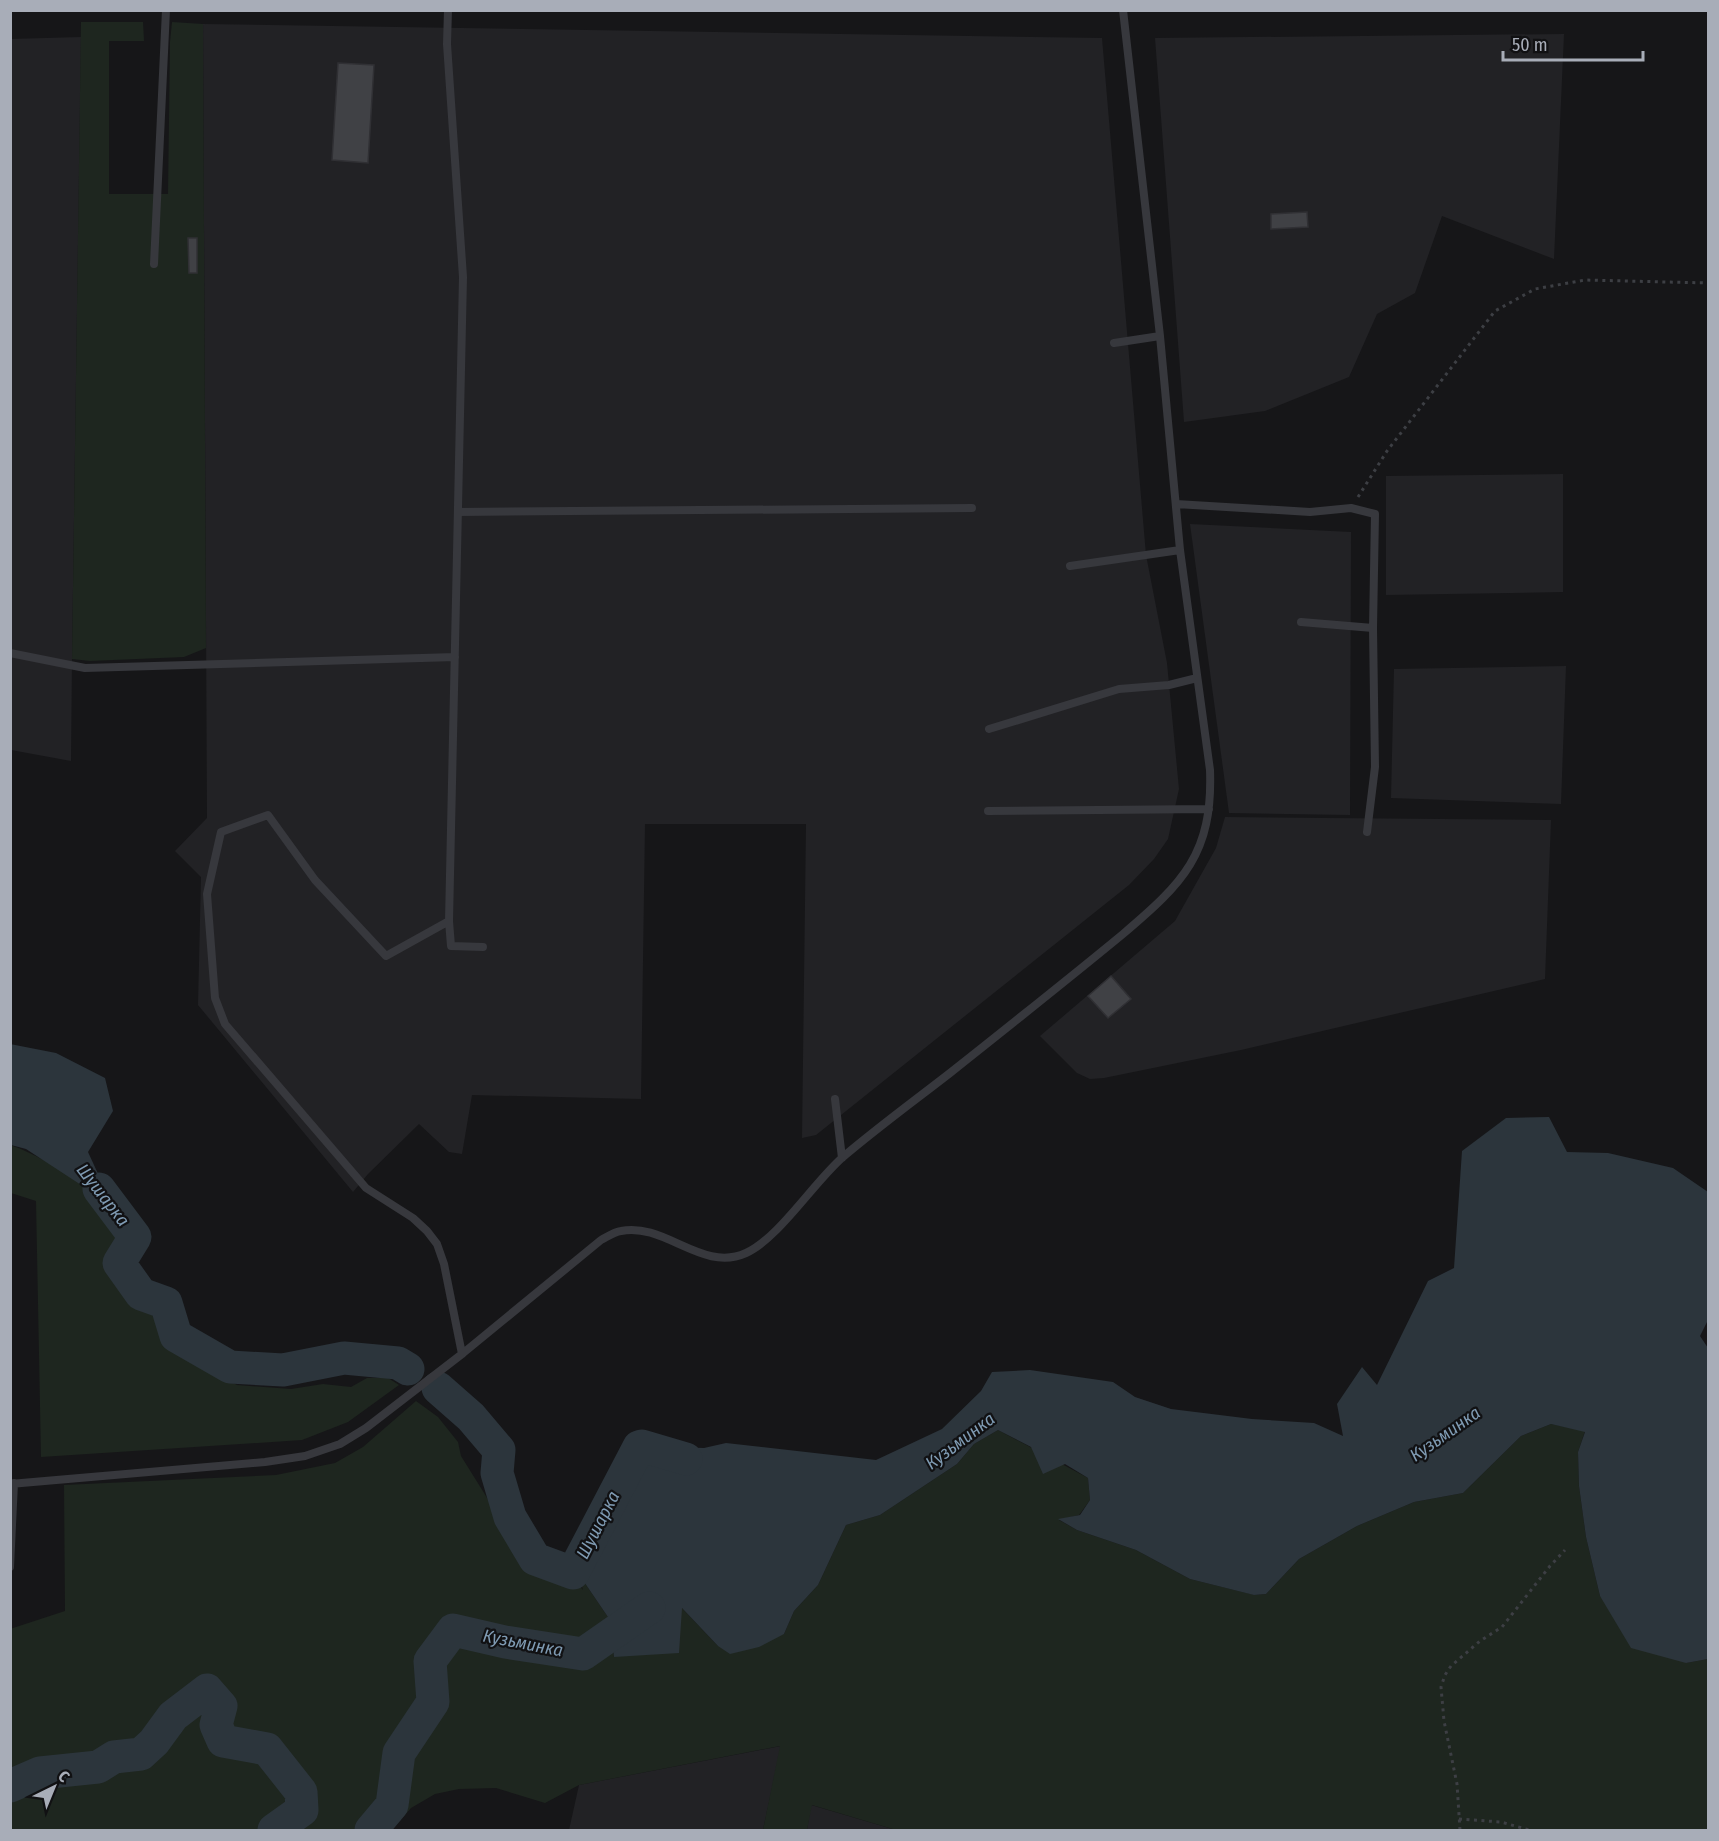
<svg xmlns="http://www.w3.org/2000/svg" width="1719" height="1841" font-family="'Fira Sans Condensed',sans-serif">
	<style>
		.built { fill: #222225 }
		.green { fill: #1e261f }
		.water { fill: #2c353c }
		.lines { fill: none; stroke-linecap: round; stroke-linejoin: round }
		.river { stroke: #2c353c; stroke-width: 33 }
		.building { fill: #404145; stroke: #303034; stroke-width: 1.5 }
		.path { stroke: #3d3f44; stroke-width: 3; stroke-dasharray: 3 4.5; stroke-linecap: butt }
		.service { stroke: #37383d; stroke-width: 8 }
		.labels { text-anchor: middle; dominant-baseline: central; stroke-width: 4.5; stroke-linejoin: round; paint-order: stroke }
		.water-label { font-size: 18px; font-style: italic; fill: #7f9bb3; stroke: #111113 }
	</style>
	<rect width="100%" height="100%" fill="#161618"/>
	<path class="built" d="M203 24 1102 38 1146 555 1167 663 1179 789 1168 839 1154 859 1129 885 816 1135 802 1138 806 824H645L641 1099 472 1095 462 1154 449 1152 419 1124 368 1174 353 1192 198 1005 201 877 175 851 207 818Z
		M1564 34 1554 259 1442 216 1415 293 1377 314 1349 377 1265 411 1184 422 1155 38Z
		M81 37 72 659 71 761 11 750 10 39Z
		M1563 474V592L1386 595V476Z
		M1190 524 1351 532 1350 815 1229 813Z
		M1566 666 1561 804 1391 798 1394 669Z
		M1225 817 1551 820 1545 979 1241 1050 1104 1078 1090 1079 1077 1073 1040 1036 1175 921 1216 848Z
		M781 1746 763 1830H569L579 1785Z
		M811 1805 896 1830H807Z"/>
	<path class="green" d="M81 22H143L144 41H109V194H168L170 42 172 22 203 24 206 648 184 657 90 661 72 659Z
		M10 1145C31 1151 83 1181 98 1197 109 1208 120 1225 126 1239L108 1262 112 1279 133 1307 152 1315 172 1346 199 1367 237 1385 291 1389 323 1384 351 1387 367 1378H388L399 1385 348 1422 302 1440 41 1457 36 1201 11 1193Z
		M416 1401 438 1417 458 1442 461 1456 494 1509 513 1495 523 1525 518 1539 532 1544 537 1555C555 1563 571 1575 583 1590L578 1573 610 1620 614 1657 682 1608 718 1646 784 1634 794 1611 818 1585 846 1525 880 1515 957 1464 974 1444 998 1430 1088 1478 1090 1500 1079 1515 1059 1520 1077 1530 1136 1550 1190 1579 1255 1595 1266 1594 1299 1559 1357 1526 1414 1502 1463 1493 1521 1436 1551 1424 1585 1431 1578 1452 1579 1486 1586 1537 1600 1596 1686 1663 1708 1659V1830H896L812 1805 807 1830H763L780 1746 579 1785 545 1803 496 1788 459 1789 435 1794 411 1808 392 1830H11L10 1629 65 1611 64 1485 276 1475 335 1463 363 1447Z"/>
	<path class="water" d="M10 1044 56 1053 105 1078 113 1111 88 1152 105 1189 130 1221 121 1229 98 1196 26 1149 11 1145Z
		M1549 1117 1567 1152 1608 1153 1673 1168 1708 1192V1320L1700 1336 1708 1348V1659L1686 1663 1631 1648 1600 1596 1586 1537 1579 1486 1578 1452 1585 1432 1551 1424 1521 1436 1463 1493 1414 1502 1357 1526 1299 1559 1266 1594 1254 1595 1190 1579 1136 1550 1077 1530 1058 1519 1080 1515 1090 1500 1088 1478 1065 1464 1043 1474 1031 1447 998 1430 974 1444 957 1464 880 1515 846 1525 818 1585 794 1611 784 1634 759 1647 730 1654 718 1646 682 1608 679 1653 614 1657 610 1620 578 1573 642 1446 704 1448 726 1443 876 1460 942 1429 981 1391 992 1372 1030 1370 1113 1382 1135 1397 1171 1409 1252 1419 1314 1423 1343 1436 1337 1404 1362 1367 1377 1385 1428 1281 1454 1268 1462 1151 1506 1118Z"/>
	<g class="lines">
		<path class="river" d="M99 1189 135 1237 119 1263 141 1294 166 1303 176 1336 230 1367 283 1370 344 1358 398 1363 408 1369
			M438 1388 471 1417 499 1450 497 1473 510 1517 535 1559 573 1573 639 1447 642 1446 686 1459
			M10 1786 40 1773 98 1767 114 1757 141 1754 154 1742 173 1716 207 1690 221 1706 216 1725 223 1741 267 1749 301 1792 302 1810 274 1830
			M371 1830 392 1805 399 1753 433 1702 430 1661 453 1630 505 1642 583 1654 649 1608"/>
	</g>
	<path class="building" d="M338 63 374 65 368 163 332 160Z
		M1307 212 1308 227 1271 229V214Z
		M188 238H197V273H189Z
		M1111 976 1131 999 1108 1018 1088 996Z"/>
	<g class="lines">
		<path class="path" d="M1358 497 1387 451 1495 311 1535 289 1585 280 1708 283
			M1459 1819 1501 1822 1529 1830
			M1460 1830 1457 1784 1444 1721 1441 1687 1445 1675 1451 1666 1480 1641 1502 1627 1550 1566 1565 1550"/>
		<path class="service" d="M448 10 447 44 463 277 449 921 386 956 315 880 268 815 221 832 207 894 215 998 225 1024 366 1188 413 1218 427 1231 437 1244 444 1264 462 1354
			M154 264 166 10
			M1114 343 1160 336
			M1176 504 1310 512 1351 508 1375 514 1373 628 1375 767 1367 832
			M458 512 972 508
			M1070 566 1180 550
			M1301 622 1373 628
			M10 653 85 668 455 657
			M989 729 1119 689 1169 685 1197 678
			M988 811 1209 809
			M449 921 451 946 483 947
			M835 1099 842 1158
			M10 1484 265 1462 305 1456 340 1444 366 1428 462 1354 601 1240C607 1237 614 1232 621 1231 665 1222 702 1273 746 1253 779 1238 814 1182 843 1157 877 1128 914 1101 950 1073 1008 1027 1066 981 1123 934 1183 883 1213 854 1210 770L1180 550 1160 336 1123 10
			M10 1567 14 1483"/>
	</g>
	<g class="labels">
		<g class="water-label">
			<text transform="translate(103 1195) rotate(52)">Шушарка</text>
			<text transform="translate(1445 1434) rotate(-35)">Кузьминка</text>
			<text transform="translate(960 1441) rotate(-37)">Кузьминка</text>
			<text transform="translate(598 1525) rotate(-63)">Шушарка</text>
			<text transform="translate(523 1643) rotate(11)">Кузьминка</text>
		</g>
	</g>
	<rect width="1719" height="1841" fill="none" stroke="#a8adb8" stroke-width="24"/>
	<g transform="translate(54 1787) rotate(43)" stroke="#111113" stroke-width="4.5" paint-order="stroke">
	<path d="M0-4.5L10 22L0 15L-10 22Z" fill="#a8adb8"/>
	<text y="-9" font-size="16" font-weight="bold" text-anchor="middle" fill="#a8adb8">С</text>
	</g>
	<path d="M1503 51v9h140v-9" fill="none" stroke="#a8adb8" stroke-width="3"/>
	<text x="1512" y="51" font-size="18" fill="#a8adb8" stroke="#111113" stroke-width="4.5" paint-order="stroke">50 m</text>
</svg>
